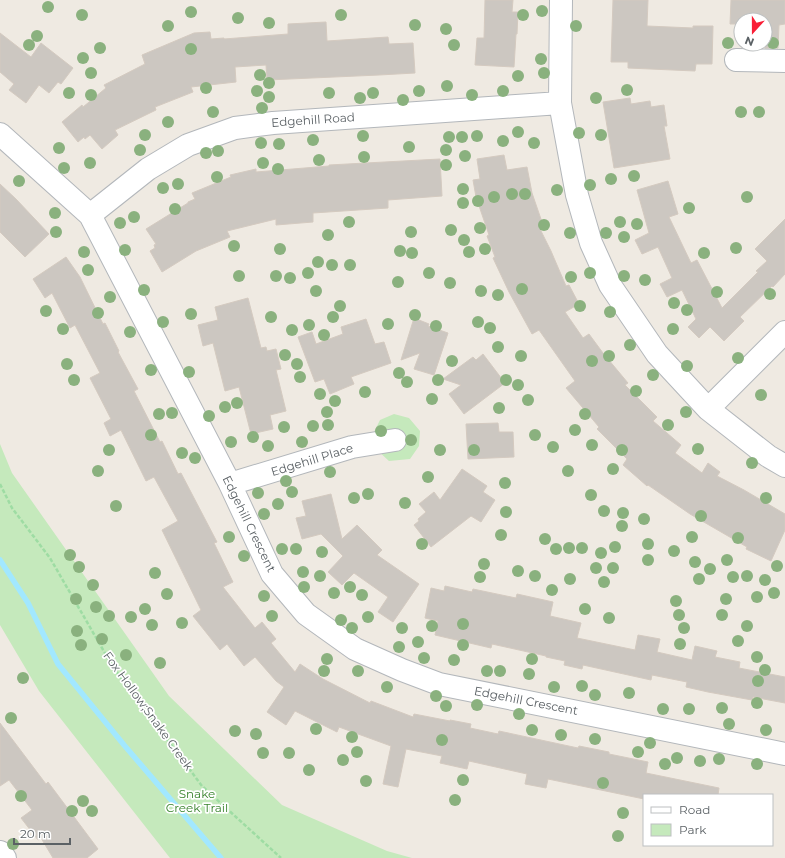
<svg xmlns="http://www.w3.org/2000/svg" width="785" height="858" font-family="Montserrat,sans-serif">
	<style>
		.green { fill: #c5e9bc }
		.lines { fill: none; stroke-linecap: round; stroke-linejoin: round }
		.stream { stroke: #a2e8ff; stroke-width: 5.5 }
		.building { fill: #ccc7c1; stroke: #d4cac0 }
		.minor-casing { stroke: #b3b7bb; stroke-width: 24 }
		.path { stroke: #9edca3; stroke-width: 2.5; stroke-dasharray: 4 2; stroke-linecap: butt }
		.minor { stroke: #fff; stroke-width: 22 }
		.tree { fill: #8ab17e }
		.labels { text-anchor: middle; stroke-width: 3.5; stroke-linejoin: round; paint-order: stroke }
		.street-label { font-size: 12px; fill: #5b6165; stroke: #fff }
		.park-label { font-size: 12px; fill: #38832c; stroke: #fff }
	</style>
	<rect width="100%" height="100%" fill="#efeae2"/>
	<path class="green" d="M394,414l15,4 11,13 -1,15 -9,13 -21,2 -13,-12 -4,-13 8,-16z
		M0,444l12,29 157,223 113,109 105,46 25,7h-242l-131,-167 -39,-66z"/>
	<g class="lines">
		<path class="stream" d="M0,560l28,43 30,61 66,81 97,113"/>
	</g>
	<path class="building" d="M485,0h28l-1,12h6l-1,22h-1l-2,33 -39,-2 2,-27h7z
		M613,0h35l-1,26 46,2v-2h20l-1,38h-16l-1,7 -67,-3v-6h-17z
		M731,0h54v24l-6,1 -1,23h-13v-28h-24v4h-11z
		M326,22l1,19 61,-4 1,7 24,-1 2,30 -36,2 -112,5 -1,-15 -31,2 1,15 -45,5 2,5 -38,15 1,3 -41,20 3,5 -16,14 -12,-14 -5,4 -1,-2 -6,5 -16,-20 20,-17 1,2 23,-19 -2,-3 41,-21 -3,-9 52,-22 16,-1 1,7 13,-1v1l64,-5v-10z
		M0,33l31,24 10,-14 32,25 -12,16 -3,-2 -9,11 -10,-8 -13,18 -17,-13 5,-6 -14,-12z
		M630,98l1,6 19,-3 1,6 13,-2 3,21h-3l6,33 -56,9 -11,-66z
		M504,155l3,15 20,-3 5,26 11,32 -4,2 12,24 15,35 3,-1 10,19 -14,8 18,26 6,-4 14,19 25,30 -3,2 32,32 -4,4 28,24 -6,8 27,20 6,-10 12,9 -3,4 27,14 41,24v16l-14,31 -25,-12 1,-2 -57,-33 -42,-29 -1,1 -24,-21 4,-6 -30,-30 2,-2 -33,-39 9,-7 -36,-51 -7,4 -23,-42 -16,-34 2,-1 -8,-21 2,-1 -13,-38 -3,-17 7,-1 -3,-20z
		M440,159l2,37 -54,4v8l-75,5v9l-37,3v-6l-49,12 3,6 -34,14 -34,21 -12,-21 5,-3 -1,-3 2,-1 -10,-15 42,-26v-1l7,-3 -3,-6 39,-16 -1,-2 26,-6v3l73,-6v-1z
		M668,181l10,33 -9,3 22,46 6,-3 25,48 36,-36 -2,-1 11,-10 -12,-12 30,-30v55l-12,13 -1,-1 -32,31 4,4 -20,20 -14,-14 -11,11 -11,-11 8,-8 -14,-29 -15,7 -7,-13 12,-6 -14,-31 -16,7 -7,-14 14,-7 -12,-43z
		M0,184l16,15 33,35 -24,23 -25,-25z
		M66,257l14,20 23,47 2,-1 14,28 -1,1 20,37 -4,2 26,51 2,-1 16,33 3,-1 36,69 -3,1 19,39 -10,5 32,41 7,-6 14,17 -5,4 24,29 5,-8 23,15 47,24 1,-2 42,16 1,-3 36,7v-1l21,4 -1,4 28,6 1,-3 79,17 1,-2 30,6v2l39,8 -2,11 73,15 -1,7h-74v4l-96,-20 -2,9 -21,-4 2,-10 -58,-13 -2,8 -27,-6 2,-7 -36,-7 -8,38 -15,-3 8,-38 -52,-19 -2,5 -42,-21 -9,14 -19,-13 17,-25 -8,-6 -21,-24 -11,9 -17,-22 -7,6 -27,-34 8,-6 -39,-80 16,-9 -24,-44 -8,4 -25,-51 -11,6 -6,-13 7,-4 -21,-41 10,-5 -25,-48 -5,3 -18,-35 -7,5 -12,-19z
		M248,298l13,50 5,-1 1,4 9,-2 5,20 -5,1 10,41 -16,4 3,14 -22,5 -12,-47 -14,4 -12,-48 -10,3 -5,-21 20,-5 -3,-13z
		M414,318l15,6 -1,2 20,7 -14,42 -20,-6 6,-16 -19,7z
		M366,319l9,25 9,-2 7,21 -40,14 3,7 -24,10 -6,-15 -9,3 -17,-45 14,-5 4,12 27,-10 -2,-7z
		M483,354l22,29 -41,31 -15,-20 12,-9 -18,-6 30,-22 3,3z
		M498,423l1,9h14l1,25 -46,2 -2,-35z
		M462,469l25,17 -4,6 12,8 -14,22 -10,-6 -40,31 -17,-22 5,-4 -1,-2 8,-7 -7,-8 15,-12 6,8z
		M331,494l11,45 15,-14 25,25 -5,5 42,29 -26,38 -15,-10 10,-15 -34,-24 -12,12 -14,-13 15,-16 -22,-22 -19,5 -6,-21 10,-2 -4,-15z
		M445,586l27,6 1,-3 43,9 1,-4 36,8 -3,14 31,7 -4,15 58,12 3,-15 22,4 -3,13 35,8 3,-14 22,5 -2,6 25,5 -1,6 46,9v26l-32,-6 -1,3 -44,-8 -22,-5 1,-5 -35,-7 -1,5 -68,-15 -1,4 -18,-4 1,-4 -19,-4v-1l-54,-12 -1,4 -56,-13 3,-14 -13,-3 6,-30 13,3z
		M0,723l46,61 2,-2 50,67 -11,9h-34l-12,-20 -3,2 -17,-22 11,-8 -23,-30 -9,6z"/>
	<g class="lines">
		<defs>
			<path id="minor" d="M561,0l-1,103 17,92 14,48 19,42 47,69 51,55 60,47 17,10
				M736,60l49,1
				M0,134l90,81 140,269 42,90 34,40 49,35 47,21 37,14 346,70
				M90,215l58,-46 40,-24 47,-17 38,-5 287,-20
				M708,409l77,-77
				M230,484l122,-37 43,-7
				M0,852l5,6"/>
		</defs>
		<use href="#minor" class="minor-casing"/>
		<path class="path" d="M0,484l12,24 38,50 63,109 89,119 79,72"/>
		<use href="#minor" class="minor"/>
	</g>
	<g class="tree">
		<circle cx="48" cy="7" r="6"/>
		<circle cx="542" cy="11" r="6"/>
		<circle cx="191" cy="12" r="6"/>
		<circle cx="82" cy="15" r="6"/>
		<circle cx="341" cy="15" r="6"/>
		<circle cx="523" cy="15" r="6"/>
		<circle cx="238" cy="18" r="6"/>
		<circle cx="269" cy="23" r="6"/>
		<circle cx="415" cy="25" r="6"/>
		<circle cx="168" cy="26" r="6"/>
		<circle cx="576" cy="26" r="6"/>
		<circle cx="446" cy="29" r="6"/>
		<circle cx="37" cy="36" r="6"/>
		<circle cx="728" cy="43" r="6"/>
		<circle cx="773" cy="43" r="6"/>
		<circle cx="29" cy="45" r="6"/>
		<circle cx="454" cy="45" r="6"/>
		<circle cx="100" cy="48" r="6"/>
		<circle cx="191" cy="49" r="6"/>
		<circle cx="83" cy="58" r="6"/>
		<circle cx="541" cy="59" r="6"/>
		<circle cx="91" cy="73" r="6"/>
		<circle cx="544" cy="73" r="6"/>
		<circle cx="260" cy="75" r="6"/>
		<circle cx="518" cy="76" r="6"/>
		<circle cx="269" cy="83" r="6"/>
		<circle cx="447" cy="86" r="6"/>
		<circle cx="206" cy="88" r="6"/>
		<circle cx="627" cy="90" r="6"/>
		<circle cx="257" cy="91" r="6"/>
		<circle cx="419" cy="91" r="6"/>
		<circle cx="503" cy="91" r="6"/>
		<circle cx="69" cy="93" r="6"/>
		<circle cx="329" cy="93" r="6"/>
		<circle cx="373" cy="93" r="6"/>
		<circle cx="91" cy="95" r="6"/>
		<circle cx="472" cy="95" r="6"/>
		<circle cx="269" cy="97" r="6"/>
		<circle cx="360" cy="98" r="6"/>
		<circle cx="596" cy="98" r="6"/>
		<circle cx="403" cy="100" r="6"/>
		<circle cx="262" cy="108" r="6"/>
		<circle cx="213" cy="112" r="6"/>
		<circle cx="741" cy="112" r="6"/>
		<circle cx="759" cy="112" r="6"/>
		<circle cx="168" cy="122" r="6"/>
		<circle cx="518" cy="132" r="6"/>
		<circle cx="579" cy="133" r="6"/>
		<circle cx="145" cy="135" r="6"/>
		<circle cx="601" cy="135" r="6"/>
		<circle cx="363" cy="136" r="6"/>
		<circle cx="477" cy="136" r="6"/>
		<circle cx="449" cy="137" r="6"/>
		<circle cx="462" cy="137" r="6"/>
		<circle cx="313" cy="140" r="6"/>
		<circle cx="503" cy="141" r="6"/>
		<circle cx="261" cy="143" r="6"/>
		<circle cx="534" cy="143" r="6"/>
		<circle cx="279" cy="144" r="6"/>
		<circle cx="409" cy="147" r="6"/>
		<circle cx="59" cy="148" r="6"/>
		<circle cx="140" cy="150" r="6"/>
		<circle cx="446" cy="150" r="6"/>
		<circle cx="218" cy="151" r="6"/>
		<circle cx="206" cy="153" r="6"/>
		<circle cx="465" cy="156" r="6"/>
		<circle cx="364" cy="157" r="6"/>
		<circle cx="319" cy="160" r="6"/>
		<circle cx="90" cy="163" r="6"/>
		<circle cx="263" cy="163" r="6"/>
		<circle cx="446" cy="165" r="6"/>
		<circle cx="64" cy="168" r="6"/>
		<circle cx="278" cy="169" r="6"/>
		<circle cx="634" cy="176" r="6"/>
		<circle cx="217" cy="177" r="6"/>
		<circle cx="611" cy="179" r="6"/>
		<circle cx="19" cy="181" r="6"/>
		<circle cx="178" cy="184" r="6"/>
		<circle cx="590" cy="185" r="6"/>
		<circle cx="163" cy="188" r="6"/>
		<circle cx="463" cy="189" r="6"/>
		<circle cx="557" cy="190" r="6"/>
		<circle cx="512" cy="194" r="6"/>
		<circle cx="525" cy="194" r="6"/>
		<circle cx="494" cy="197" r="6"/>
		<circle cx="747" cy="197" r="6"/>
		<circle cx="478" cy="201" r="6"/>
		<circle cx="463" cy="203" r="6"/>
		<circle cx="689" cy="208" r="6"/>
		<circle cx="175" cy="209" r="6"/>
		<circle cx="55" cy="213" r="6"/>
		<circle cx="134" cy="217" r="6"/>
		<circle cx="349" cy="222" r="6"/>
		<circle cx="620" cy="222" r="6"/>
		<circle cx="120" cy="223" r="6"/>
		<circle cx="637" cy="224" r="6"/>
		<circle cx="544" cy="225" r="6"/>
		<circle cx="480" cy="228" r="6"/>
		<circle cx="451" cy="230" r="6"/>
		<circle cx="56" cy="232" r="6"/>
		<circle cx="411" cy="232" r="6"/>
		<circle cx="570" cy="233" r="6"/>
		<circle cx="606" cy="233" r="6"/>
		<circle cx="328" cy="235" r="6"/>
		<circle cx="624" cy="237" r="6"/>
		<circle cx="464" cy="240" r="6"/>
		<circle cx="234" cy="246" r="6"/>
		<circle cx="736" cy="248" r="6"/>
		<circle cx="280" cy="249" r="6"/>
		<circle cx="485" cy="249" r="6"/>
		<circle cx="125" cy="250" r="6"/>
		<circle cx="400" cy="251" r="6"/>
		<circle cx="84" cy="252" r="6"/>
		<circle cx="469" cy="252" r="6"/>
		<circle cx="412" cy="253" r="6"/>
		<circle cx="704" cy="253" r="6"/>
		<circle cx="318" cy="262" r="6"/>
		<circle cx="332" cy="265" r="6"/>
		<circle cx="350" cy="265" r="6"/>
		<circle cx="88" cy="270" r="6"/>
		<circle cx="308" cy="273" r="6"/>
		<circle cx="429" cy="273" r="6"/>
		<circle cx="590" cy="273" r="6"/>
		<circle cx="239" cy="276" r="6"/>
		<circle cx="276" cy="276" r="6"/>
		<circle cx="624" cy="276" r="6"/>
		<circle cx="571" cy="277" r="6"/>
		<circle cx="290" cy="278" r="6"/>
		<circle cx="645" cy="280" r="6"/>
		<circle cx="398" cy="282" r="6"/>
		<circle cx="450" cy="283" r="6"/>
		<circle cx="522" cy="289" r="6"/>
		<circle cx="144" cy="290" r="6"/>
		<circle cx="316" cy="291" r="6"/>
		<circle cx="481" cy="291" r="6"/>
		<circle cx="717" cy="292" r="6"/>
		<circle cx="770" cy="294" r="6"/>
		<circle cx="498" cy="295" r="6"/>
		<circle cx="110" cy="297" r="6"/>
		<circle cx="674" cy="303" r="6"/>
		<circle cx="340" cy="306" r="6"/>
		<circle cx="580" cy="306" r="6"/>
		<circle cx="687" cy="310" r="6"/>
		<circle cx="46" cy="311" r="6"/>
		<circle cx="610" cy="312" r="6"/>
		<circle cx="98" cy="313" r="6"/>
		<circle cx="191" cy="314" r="6"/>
		<circle cx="415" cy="315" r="6"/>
		<circle cx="271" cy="317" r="6"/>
		<circle cx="333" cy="317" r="6"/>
		<circle cx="163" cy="322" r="6"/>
		<circle cx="478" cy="322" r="6"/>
		<circle cx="388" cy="324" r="6"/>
		<circle cx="309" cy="325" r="6"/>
		<circle cx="436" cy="326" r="6"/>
		<circle cx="490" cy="328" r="6"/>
		<circle cx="63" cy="329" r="6"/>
		<circle cx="673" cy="329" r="6"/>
		<circle cx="292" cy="330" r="6"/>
		<circle cx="130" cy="332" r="6"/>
		<circle cx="324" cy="335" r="6"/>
		<circle cx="630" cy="345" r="6"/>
		<circle cx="498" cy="347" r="6"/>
		<circle cx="285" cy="355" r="6"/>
		<circle cx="521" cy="356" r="6"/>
		<circle cx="609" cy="356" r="6"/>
		<circle cx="738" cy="358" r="6"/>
		<circle cx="452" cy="361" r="6"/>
		<circle cx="592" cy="361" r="6"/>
		<circle cx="67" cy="364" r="6"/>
		<circle cx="297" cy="364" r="6"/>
		<circle cx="687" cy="366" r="6"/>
		<circle cx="151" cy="370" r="6"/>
		<circle cx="189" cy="372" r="6"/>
		<circle cx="399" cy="373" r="6"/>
		<circle cx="653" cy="375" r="6"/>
		<circle cx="300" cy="377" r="6"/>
		<circle cx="74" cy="380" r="6"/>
		<circle cx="438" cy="380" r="6"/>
		<circle cx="506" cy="380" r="6"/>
		<circle cx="407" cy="382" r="6"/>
		<circle cx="518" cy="385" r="6"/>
		<circle cx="636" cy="391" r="6"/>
		<circle cx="365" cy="392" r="6"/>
		<circle cx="320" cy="394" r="6"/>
		<circle cx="761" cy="395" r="6"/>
		<circle cx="432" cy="399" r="6"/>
		<circle cx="528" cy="400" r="6"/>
		<circle cx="335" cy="401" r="6"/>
		<circle cx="237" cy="403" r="6"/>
		<circle cx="225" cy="407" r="6"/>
		<circle cx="499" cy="408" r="6"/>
		<circle cx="327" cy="412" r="6"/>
		<circle cx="686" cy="412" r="6"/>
		<circle cx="172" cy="413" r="6"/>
		<circle cx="159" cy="414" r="6"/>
		<circle cx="585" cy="414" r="6"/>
		<circle cx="209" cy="416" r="6"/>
		<circle cx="328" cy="425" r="6"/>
		<circle cx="668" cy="425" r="6"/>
		<circle cx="313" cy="426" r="6"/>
		<circle cx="284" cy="427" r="6"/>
		<circle cx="575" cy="430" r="6"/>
		<circle cx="381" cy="431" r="6"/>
		<circle cx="151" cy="435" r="6"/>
		<circle cx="535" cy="435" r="6"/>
		<circle cx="253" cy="437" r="6"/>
		<circle cx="411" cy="440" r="6"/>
		<circle cx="231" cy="442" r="6"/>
		<circle cx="302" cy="442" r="6"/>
		<circle cx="592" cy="445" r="6"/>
		<circle cx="268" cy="446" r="6"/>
		<circle cx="553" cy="447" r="6"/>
		<circle cx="698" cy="449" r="6"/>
		<circle cx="109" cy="450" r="6"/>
		<circle cx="440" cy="450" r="6"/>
		<circle cx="474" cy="450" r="6"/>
		<circle cx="622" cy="450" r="6"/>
		<circle cx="182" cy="453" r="6"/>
		<circle cx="195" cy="458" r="6"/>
		<circle cx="752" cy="463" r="6"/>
		<circle cx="613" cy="469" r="6"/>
		<circle cx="98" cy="471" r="6"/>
		<circle cx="568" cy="471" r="6"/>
		<circle cx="330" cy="472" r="6"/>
		<circle cx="428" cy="477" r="6"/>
		<circle cx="286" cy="481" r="6"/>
		<circle cx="505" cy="483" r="6"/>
		<circle cx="292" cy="492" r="6"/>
		<circle cx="258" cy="493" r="6"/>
		<circle cx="368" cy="494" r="6"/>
		<circle cx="591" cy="495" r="6"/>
		<circle cx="354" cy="498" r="6"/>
		<circle cx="766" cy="498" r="6"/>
		<circle cx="405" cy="503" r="6"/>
		<circle cx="278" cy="504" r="6"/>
		<circle cx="116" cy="506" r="6"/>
		<circle cx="604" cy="511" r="6"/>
		<circle cx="506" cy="512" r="6"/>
		<circle cx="623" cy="513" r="6"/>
		<circle cx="264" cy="514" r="6"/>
		<circle cx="701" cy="516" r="6"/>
		<circle cx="644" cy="519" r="6"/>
		<circle cx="622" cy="526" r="6"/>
		<circle cx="501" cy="535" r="6"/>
		<circle cx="229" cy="537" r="6"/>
		<circle cx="692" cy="537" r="6"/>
		<circle cx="738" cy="538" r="6"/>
		<circle cx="545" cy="539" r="6"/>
		<circle cx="422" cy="544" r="6"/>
		<circle cx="648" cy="544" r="6"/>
		<circle cx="615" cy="547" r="6"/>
		<circle cx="569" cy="548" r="6"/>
		<circle cx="582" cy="548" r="6"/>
		<circle cx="282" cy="549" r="6"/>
		<circle cx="296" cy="549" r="6"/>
		<circle cx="556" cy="549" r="6"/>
		<circle cx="674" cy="551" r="6"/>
		<circle cx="322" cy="552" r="6"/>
		<circle cx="601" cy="553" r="6"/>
		<circle cx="70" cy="555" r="6"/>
		<circle cx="244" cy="556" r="6"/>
		<circle cx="648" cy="560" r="6"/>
		<circle cx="727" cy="560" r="6"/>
		<circle cx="695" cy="562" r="6"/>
		<circle cx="484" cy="564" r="6"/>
		<circle cx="777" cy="566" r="6"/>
		<circle cx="79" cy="567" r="6"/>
		<circle cx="596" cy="568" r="6"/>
		<circle cx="613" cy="568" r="6"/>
		<circle cx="710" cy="569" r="6"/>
		<circle cx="518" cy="571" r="6"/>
		<circle cx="303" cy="572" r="6"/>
		<circle cx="155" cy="573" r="6"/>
		<circle cx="320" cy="576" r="6"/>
		<circle cx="535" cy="576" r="6"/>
		<circle cx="747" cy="576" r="6"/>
		<circle cx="480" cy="577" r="6"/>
		<circle cx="733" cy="577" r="6"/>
		<circle cx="570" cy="579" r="6"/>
		<circle cx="699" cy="579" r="6"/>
		<circle cx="765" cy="580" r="6"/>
		<circle cx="604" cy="582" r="6"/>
		<circle cx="93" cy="585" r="6"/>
		<circle cx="304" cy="587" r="6"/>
		<circle cx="350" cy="587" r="6"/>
		<circle cx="552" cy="590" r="6"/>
		<circle cx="334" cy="593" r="6"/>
		<circle cx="774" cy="593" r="6"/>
		<circle cx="167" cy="594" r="6"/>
		<circle cx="362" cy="595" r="6"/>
		<circle cx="264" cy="596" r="6"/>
		<circle cx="757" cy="597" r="6"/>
		<circle cx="76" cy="599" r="6"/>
		<circle cx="726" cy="599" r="6"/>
		<circle cx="676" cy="601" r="6"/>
		<circle cx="96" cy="607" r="6"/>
		<circle cx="145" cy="609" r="6"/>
		<circle cx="585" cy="609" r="6"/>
		<circle cx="679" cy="615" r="6"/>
		<circle cx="722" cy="615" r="6"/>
		<circle cx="109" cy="616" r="6"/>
		<circle cx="272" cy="616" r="6"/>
		<circle cx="131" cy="617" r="6"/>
		<circle cx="368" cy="617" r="6"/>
		<circle cx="609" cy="618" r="6"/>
		<circle cx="341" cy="620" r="6"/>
		<circle cx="182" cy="623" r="6"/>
		<circle cx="463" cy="624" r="6"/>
		<circle cx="152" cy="625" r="6"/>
		<circle cx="432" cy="626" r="6"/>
		<circle cx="747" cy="626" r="6"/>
		<circle cx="352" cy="628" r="6"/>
		<circle cx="402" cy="628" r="6"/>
		<circle cx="684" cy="628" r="6"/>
		<circle cx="77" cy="631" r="6"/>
		<circle cx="102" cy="639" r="6"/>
		<circle cx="738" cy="641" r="6"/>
		<circle cx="418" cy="642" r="6"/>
		<circle cx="680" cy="644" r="6"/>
		<circle cx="81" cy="645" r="6"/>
		<circle cx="463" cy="645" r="6"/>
		<circle cx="399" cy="647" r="6"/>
		<circle cx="126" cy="655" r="6"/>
		<circle cx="757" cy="657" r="6"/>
		<circle cx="424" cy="658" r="6"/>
		<circle cx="327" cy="659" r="6"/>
		<circle cx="532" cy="659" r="6"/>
		<circle cx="454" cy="660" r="6"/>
		<circle cx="160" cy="663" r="6"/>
		<circle cx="765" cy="670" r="6"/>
		<circle cx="324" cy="671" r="6"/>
		<circle cx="358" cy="671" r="6"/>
		<circle cx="487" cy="671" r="6"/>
		<circle cx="500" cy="671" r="6"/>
		<circle cx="529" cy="674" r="6"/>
		<circle cx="23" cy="678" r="6"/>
		<circle cx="758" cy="681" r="6"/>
		<circle cx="582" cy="686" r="6"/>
		<circle cx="387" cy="687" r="6"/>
		<circle cx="554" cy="687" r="6"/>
		<circle cx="629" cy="693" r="6"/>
		<circle cx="595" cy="695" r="6"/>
		<circle cx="436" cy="696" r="6"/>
		<circle cx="757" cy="703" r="6"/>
		<circle cx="477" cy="705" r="6"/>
		<circle cx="446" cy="706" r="6"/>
		<circle cx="722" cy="708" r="6"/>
		<circle cx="663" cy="709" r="6"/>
		<circle cx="689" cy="709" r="6"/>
		<circle cx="519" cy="714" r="6"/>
		<circle cx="11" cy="718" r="6"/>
		<circle cx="729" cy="724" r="6"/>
		<circle cx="316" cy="729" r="6"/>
		<circle cx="532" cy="730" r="6"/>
		<circle cx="766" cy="730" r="6"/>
		<circle cx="235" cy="731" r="6"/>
		<circle cx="256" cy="734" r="6"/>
		<circle cx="561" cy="735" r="6"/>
		<circle cx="352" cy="737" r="6"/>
		<circle cx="595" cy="739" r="6"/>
		<circle cx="442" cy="740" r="6"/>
		<circle cx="650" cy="743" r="6"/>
		<circle cx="357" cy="752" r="6"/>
		<circle cx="638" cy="752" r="6"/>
		<circle cx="263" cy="753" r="6"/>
		<circle cx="289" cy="753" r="6"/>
		<circle cx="677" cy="758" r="6"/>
		<circle cx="719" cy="759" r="6"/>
		<circle cx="343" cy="760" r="6"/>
		<circle cx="700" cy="761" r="6"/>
		<circle cx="665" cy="764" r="6"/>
		<circle cx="757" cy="764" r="6"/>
		<circle cx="309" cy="770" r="6"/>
		<circle cx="463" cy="780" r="6"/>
		<circle cx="366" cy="781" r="6"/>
		<circle cx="603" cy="783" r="6"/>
		<circle cx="21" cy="796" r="6"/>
		<circle cx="455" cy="800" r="6"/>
		<circle cx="83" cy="801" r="6"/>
		<circle cx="72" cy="811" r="6"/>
		<circle cx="92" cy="811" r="6"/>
		<circle cx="623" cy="813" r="6"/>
		<circle cx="618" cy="836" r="6"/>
		<circle cx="13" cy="844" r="6"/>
	</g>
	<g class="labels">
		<g class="street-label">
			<text transform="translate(313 120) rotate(-4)" y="4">Edgehill Road</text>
			<text transform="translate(312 460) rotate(-17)" y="4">Edgehill Place</text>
			<text transform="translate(249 524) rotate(64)" y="4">Edgehill Crescent</text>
			<text transform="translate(526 701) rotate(11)" y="4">Edgehill Crescent</text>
			<text transform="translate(148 711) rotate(54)" y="4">Fox Hollow;Snake Creek</text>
		</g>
		<g class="park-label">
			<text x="197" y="798">Snake<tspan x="197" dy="14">Creek Trail</tspan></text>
		</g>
	</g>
	<rect x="643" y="794" width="130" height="52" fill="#ffffff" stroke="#bdc0c1"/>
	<rect x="651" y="807" width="20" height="6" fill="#ffffff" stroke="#bdc0c1"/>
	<text x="679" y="814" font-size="12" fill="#5b6165">Road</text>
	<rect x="651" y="824" width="20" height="12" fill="#c5e9bc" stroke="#bdc0c1"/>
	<text x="679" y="834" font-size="12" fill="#5b6165">Park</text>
	<g transform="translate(753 32) rotate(201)"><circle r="19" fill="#ffffff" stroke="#bdc0c1"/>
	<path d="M0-3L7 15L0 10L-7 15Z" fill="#f91e36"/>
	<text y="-6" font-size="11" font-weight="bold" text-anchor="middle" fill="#5b6165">N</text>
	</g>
	<path d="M14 838v6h56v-6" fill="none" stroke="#5b6165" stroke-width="2"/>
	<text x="20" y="838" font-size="12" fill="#5b6165" stroke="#ffffff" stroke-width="3" paint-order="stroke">20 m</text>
</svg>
